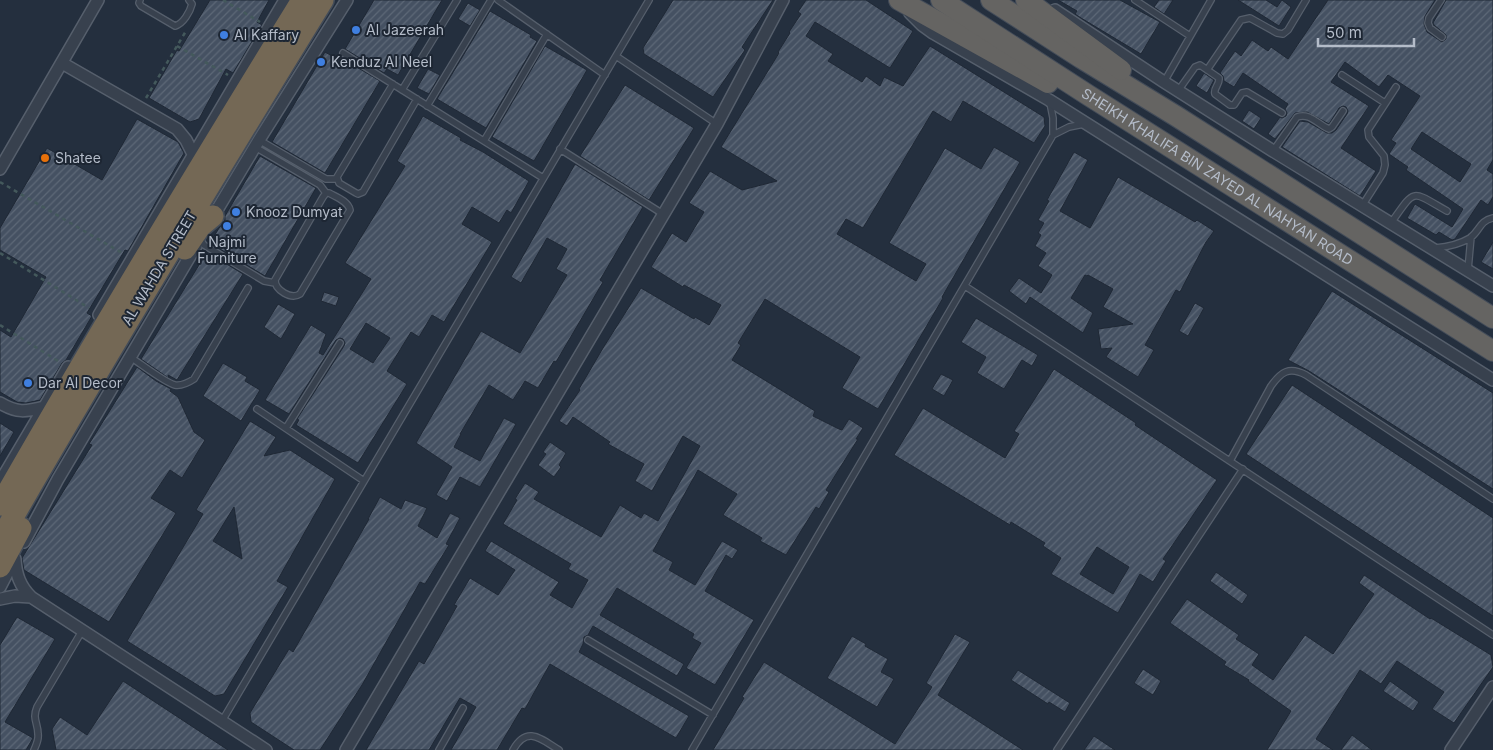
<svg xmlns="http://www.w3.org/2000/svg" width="1493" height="750" font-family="Inter,sans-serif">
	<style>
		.building { fill: url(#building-hatch); stroke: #1f2835; fill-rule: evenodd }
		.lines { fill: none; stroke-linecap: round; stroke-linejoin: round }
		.service-casing { stroke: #565f6c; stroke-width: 8 }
		.minor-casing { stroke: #565f6c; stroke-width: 14 }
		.trunk-casing { stroke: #434c59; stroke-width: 22 }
		.motorway-casing { stroke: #434c59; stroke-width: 24 }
		.path { stroke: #44595c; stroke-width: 2.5; stroke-dasharray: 4 4; stroke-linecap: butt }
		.service { stroke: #38414e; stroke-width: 5.5 }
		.minor { stroke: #38414e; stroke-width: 11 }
		.trunk { stroke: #656462; stroke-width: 20 }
		.motorway { stroke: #746855; stroke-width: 21 }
		.shop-dot { fill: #3f7fe0; stroke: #1d2633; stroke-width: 2 }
		.food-dot { fill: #e8710a; stroke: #1d2633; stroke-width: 2 }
		.labels { text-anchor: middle; stroke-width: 4; stroke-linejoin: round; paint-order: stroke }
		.poi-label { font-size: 14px; fill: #b4bcc9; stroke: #1d2633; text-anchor: start }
		.street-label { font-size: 14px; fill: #b4bcc9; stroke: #1d2633 }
	</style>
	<defs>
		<pattern id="building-hatch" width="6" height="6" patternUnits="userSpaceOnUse" patternTransform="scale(1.25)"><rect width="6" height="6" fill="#455162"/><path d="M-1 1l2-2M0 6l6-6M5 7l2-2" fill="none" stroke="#5d6877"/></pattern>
	</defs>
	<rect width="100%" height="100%" fill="#242f3e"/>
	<path class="building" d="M210,0h59l-12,22 5,3 -29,48 -7,-4 -27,50 -9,3 -41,-24 28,-48 2,1z
		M374,0h68l-44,75 -11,-6 -3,4 -39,-24z
		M673,0h100l-31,47 3,3 -32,47 -69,-43 -1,-6z
		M806,0h60l47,31 -23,37 -75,-46 -9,14 27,18 -5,7 34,21 4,-6 14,10 4,-9 19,9 27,-40 114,71 1,9 -11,17 -71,-42 -12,21 -18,-11 -70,117 -17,-9 -9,15 79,47 10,-17 -37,-21 56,-95 36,21 13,-22 26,15 -78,135 1,1 -65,111 -36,-21 18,-31 -95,-58 -27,44 3,2 -9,15 83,51 -2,5 26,13 3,1 7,-11 14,9 -7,11h2l-32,51 3,2 -10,17 -3,-2 -30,48 -26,-14 2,-3 -39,-23 14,-21 -39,-24 -45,81 20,11 -4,8 26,15 27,-44 16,9 -6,9 -6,-4 -21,36 49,29 -39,65 -29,-17 15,-25 -9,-5 2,-4 -77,-46 -17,27 84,49 -7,12 -84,-50 -5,9 -4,2 -1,7 -4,8 110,64 -13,22 -126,-74 -25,45 -3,-1 -25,42h-46l25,-43 -16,-9 -31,52h-63l53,-89 5,3 33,-58 -3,-1 16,-27 28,17 17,-25 -30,-19 6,-10 68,41 -9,13 22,13 16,-28 -20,-11 3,-5 -68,-40 14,-24 -2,-1 10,-16 14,9 -5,7 67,38 19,-32 21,13 3,-5 14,8 42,-75 -17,-10 -31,55 -17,-10 9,-17 -36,-20 2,-2 -37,-25 -6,9 -8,-5 21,-31 -1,-1 24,-41 38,-60 53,31 1,-2 14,8 12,-20 -37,-20 -1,2 -32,-20 21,-34 14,9 18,-30 -15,-9 21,-32 32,19 35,-9 -56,-34 58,-94 -1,-1 12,-19 -1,-1 12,-18 -3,-2z
		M1058,0h62l40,22 -19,32 -60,-36 -6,-4 2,-3z
		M1159,0h14l-9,14 -10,-7z
		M1238,0h28l11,7 5,-7 9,7 -12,19z
		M1328,0h107l-10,16 -1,8 3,8 15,10 4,-3v-4l-12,-10 -1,-2 13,-23h47v160l-6,10 6,4v23l-5,8 -7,-5 -26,39 -3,1 -13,-8 -3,3 -29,-17 8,-14 37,23 11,-18 -57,-39 2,-3 -19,-13 7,-11 -5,-3 29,-44 -32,-21 -9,12 -34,-25 -14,20 38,24 -28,42 35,23 -16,25 -78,-49 18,-26 8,1 19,11h5l4,-3 11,-16 1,-3 -2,-4 -3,-1 -4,2 -10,16 -22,-12 -12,1 -20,26 -7,-5 12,-17 2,1 4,-2 1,-3 -2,-4 3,-5 -45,-31 -9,14 -10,-6 -1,-5 -3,-3 15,-22 6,5 11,-16 16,11 3,-4 17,12zM1422,132l49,32 -11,18 -49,-33z
		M468,3l12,7 -10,16 -12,-7z
		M490,11l41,24 -1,2 7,4 -51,87 -49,-29z
		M545,46l42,24 -53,91 -42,-24z
		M325,52l14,8 1,-3 40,24 -55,92 -53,-31z
		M428,69l12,6 -11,19 -12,-6z
		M1204,73l10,7 -7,13 -11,-7z
		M625,85l69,43 -45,72 -69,-44z
		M1249,110l12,8 -7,11 -12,-8z
		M423,116l38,22 -1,2 23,12 46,29 -18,32 -4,-3 -8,13 -27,-16 -10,17 30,18 -48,80 -12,-7 -13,22 -8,-5 -24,39 20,13 -49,79 -62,-38 3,-5 -2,-1 47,-73 1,-3 -2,-4 -3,-1 -4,2 -47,74 -24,-14 46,-75 15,9 -7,19 4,2 48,-76 -26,-16 60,-97 -8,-5zM366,323l24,15 -17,25 -23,-14z
		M137,119l41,23 6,11 -56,98 -3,-1 -38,63 5,3 -26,44 -4,3 -22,37 -14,3 -9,-1 -17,-10v-62l11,7 35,-60 -46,-27v-22l47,-80 55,32z
		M1074,152l14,8 -28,51 30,17 28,-51 77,45 2,-2 17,11 -8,11 -26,50 -4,-2 -31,55 9,5 -16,27 -32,-20 6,-9 -11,1 -3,-20 35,-5 -30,-17 10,-18 -25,-14 -1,1 -2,-1 -14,23 22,15 -10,20 -53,-36 -4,7 -17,-13 10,-13 22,15 11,-18 -14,-9 8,-13 -11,-7 6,-11 -3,-2 6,-10 -6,-3 11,-19 -2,-1z
		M260,156l56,32 -51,88 -55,-33 9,-15 6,-7v-5z
		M575,164l68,43 -43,73 3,2 -47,80 -2,-1 -16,27 -13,-7 -12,19 -24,-15 -29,49h1l-7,13 26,14 24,-43 12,6 -36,63 -20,-10 -13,24 -11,-6 16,-28 -36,-24 65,-112 39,22 47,-78 -11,-6 11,-20 -20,-11 -26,45 -10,-6z
		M1493,242v27l-12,-7z
		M207,252l36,22 -66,106 -9,-5 1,3 -2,-1 -26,-18z
		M1332,291l161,102v96l-184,-118 -21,-11z
		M324,292l15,5 -3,9 -15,-5z
		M1195,303l9,5 -16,28 -9,-5z
		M278,304l17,10 -14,25 -17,-12z
		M976,318l62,37 -6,11 -10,-6 -18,29 -27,-16 9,-16 -25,-15z
		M223,363l24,14 -2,4 15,9 -19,31 -38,-25z
		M137,367l19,14 15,8 -1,2 8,6 16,35 11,8 -23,38 -12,-8 -19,28 25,15 -67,109 -85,-52 -2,-12 70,-113 -3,-1z
		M1054,369l82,54 -1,2 82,55 -54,79 3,2 -13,21 -13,-8 -22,39 -67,-39 10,-16 -18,-12 2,-3 -34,-21 -1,3 -116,-70 29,-47 82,50 14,-24 -5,-3zM1097,547l32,20 -16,27 -33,-20z
		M941,374l12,6 -9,16 -12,-7z
		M1292,385l201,133v98l-247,-162z
		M250,421l26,16 -12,19 26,-6 45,29 -58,102 11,6 -64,107 -9,2 -88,-55 76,-127 -7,-4zM234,507l8,52 -29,-18z
		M0,423l14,9 -14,24z
		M550,442l16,11 -7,12 2,2 -7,10 -16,-12 8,-11 -3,-2z
		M380,497l21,12 4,-9 22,8 -9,18 19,12 13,-25 10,5 -14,26 3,1 -24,39 -5,-2 -58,103 -42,65h-26l-43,-28 -1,-9 39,-64 4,3 76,-133h-1z
		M1216,572l32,23 -6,9 -32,-23z
		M1364,575l66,44 1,-1 60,37 2,12 -39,56 -22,-14 12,-17 -47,-31 -16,23 -21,-14 -44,69 17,11h-66l24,-39 -43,-30 1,-1 -25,-15 2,-3 -56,-39 17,-24 52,36 -3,4 23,15 -7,11 21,15 32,-45 28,19 41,-60 -15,-11z
		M17,617l38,22 -50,83 28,16 -7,12h-26v-105z
		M955,634l15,8 -32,53 85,55h-310l31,-52 -2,-1 22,-35 131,82 37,-57 -6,-4z
		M852,636l14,8 -1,2 23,13 -7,13 13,7 -17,28 -50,-29z
		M1143,669l18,12 -8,14 -19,-12z
		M1018,670l52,33 -5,9 -16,-10 -1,2 -37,-24z
		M123,681l105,69h-172l-4,-21 8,-12 27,18z
		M1390,681l29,21 -6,9 -30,-20z
		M1352,735l20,15h-31z
		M1094,736l21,14h-31z"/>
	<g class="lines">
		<defs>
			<path id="service" d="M140,0l-1,3 2,3 34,20c8,-2 15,-14 17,-22l-3,-4
				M498,0l107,75
				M1135,0l55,36
				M1441,0l-12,18 -1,5 2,5 12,9
				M343,53l200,125
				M616,56l101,68
				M1207,70l34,-50 9,-2 27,15 6,1 5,-4 18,-30
				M1342,75l43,28
				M1164,82l47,-82
				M393,84l-56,93 2,6 17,10 2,1 5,-2 54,-93
				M402,90l55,-90
				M1178,91l17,-24 5,-2 19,13c1,7 -6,10 -4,16l15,11h4l8,-12 5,-1 35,21
				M1050,103l3,15v17
				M427,106l64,-106
				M259,140l67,39h11
				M484,141l63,-107
				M255,147l65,38 6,8
				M560,149l103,65
				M1273,151l24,-34c13,-5 21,8 32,12l3,-2 11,-16
				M326,193h3c7,4 19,8 21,17l-50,84c-9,6 -25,-4 -25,-14l48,-83z
				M1362,206l21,-33 2,-8 -1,-9 -15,-19 -1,-7 28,-43
				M1391,223c25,-35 19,-33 56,-12
				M200,239l4,6 60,36 11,2
				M1435,248c12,-1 25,-4 35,-10 10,-7 9,-17 23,-20
				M1468,270l3,-33
				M965,286l528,349
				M130,357c10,6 35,26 45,28 7,1 13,-2 19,-6l54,-91
				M257,409l107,72
				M286,428l54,-85
				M1230,461l41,-75c10,-14 18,-20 35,-11l187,124
				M588,640l125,75
				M222,721l427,-721
				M34,750c2,-5 5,-10 4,-16 0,-11 -6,-15 -1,-27l45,-76
				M439,750l24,-42
				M513,750c14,-25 28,-11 46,0
				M692,750l361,-615 16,-8 15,-3
				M1057,750l186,-281"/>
			<path id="minor" d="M1055,10l109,72 109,69 220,135
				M910,13l12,12 11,8 116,67 444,280
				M62,63l115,66 9,11 7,14
				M0,169l98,-169
				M211,220l48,-80 88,-140
				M99,315l186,-315
				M0,403c17,10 25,9 44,4
				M0,482l68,-115
				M24,542l34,-63 138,-233
				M15,559c1,16 5,27 16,38l235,153
				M0,587l13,-25
				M0,599l15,-3 16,1
				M346,750l371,-626 66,-124
				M1451,750l42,-63"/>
			<g id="trunk">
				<path d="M899,0l149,83"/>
				<path id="s1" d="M941,0l147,95 405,256"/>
				<path d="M991,0l90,58 95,58 317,202"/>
				<path d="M1026,0l95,70"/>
			</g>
			<path id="motorway" d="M185,249l15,-22 13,-11
				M0,505c97,-170 199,-338 302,-505
				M0,540c104,-182 213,-361 323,-540
				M0,567l21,-39"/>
		</defs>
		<use href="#service" class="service-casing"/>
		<use href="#minor" class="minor-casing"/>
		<use href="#trunk" class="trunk-casing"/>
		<use href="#motorway" class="motorway-casing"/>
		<path class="path" d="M223,0l37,22
			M177,46l51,29
			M146,98l40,-67
			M0,182l122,71
			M0,253l89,55
			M0,325l58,36"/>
		<use href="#service" class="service"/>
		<use href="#minor" class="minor"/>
		<use href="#trunk" class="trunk"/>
		<use href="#motorway" class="motorway"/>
	</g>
	<g class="shop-dot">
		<circle cx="356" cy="30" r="5"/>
		<circle cx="224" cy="35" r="5"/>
		<circle cx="321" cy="62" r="5"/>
		<circle cx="236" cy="212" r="5"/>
		<circle cx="227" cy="226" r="5"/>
		<circle cx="28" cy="383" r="5"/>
	</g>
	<circle class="food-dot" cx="45" cy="158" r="5"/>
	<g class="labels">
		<g class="poi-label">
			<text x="366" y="35">Al Jazeerah</text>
			<text x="234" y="40">Al Kaffary</text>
			<text x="331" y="67">Kenduz Al Neel</text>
			<text x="55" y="163">Shatee</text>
			<text x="246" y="217">Knooz Dumyat</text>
			<text x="227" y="247" text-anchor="middle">Najmi<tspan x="227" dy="16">Furniture</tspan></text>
			<text x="38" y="388">Dar Al Decor</text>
		</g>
		<g class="street-label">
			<text dy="5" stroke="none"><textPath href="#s1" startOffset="328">SHEIKH KHALIFA BIN ZAYED AL NAHYAN ROAD</textPath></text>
			<text transform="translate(159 268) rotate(-59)" y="5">AL WAHDA STREET</text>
		</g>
	</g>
	<path d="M1318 38v8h96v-8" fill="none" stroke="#b4bcc9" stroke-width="2.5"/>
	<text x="1326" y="38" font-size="15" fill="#b4bcc9" stroke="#1d2633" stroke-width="4" paint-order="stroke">50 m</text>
</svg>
